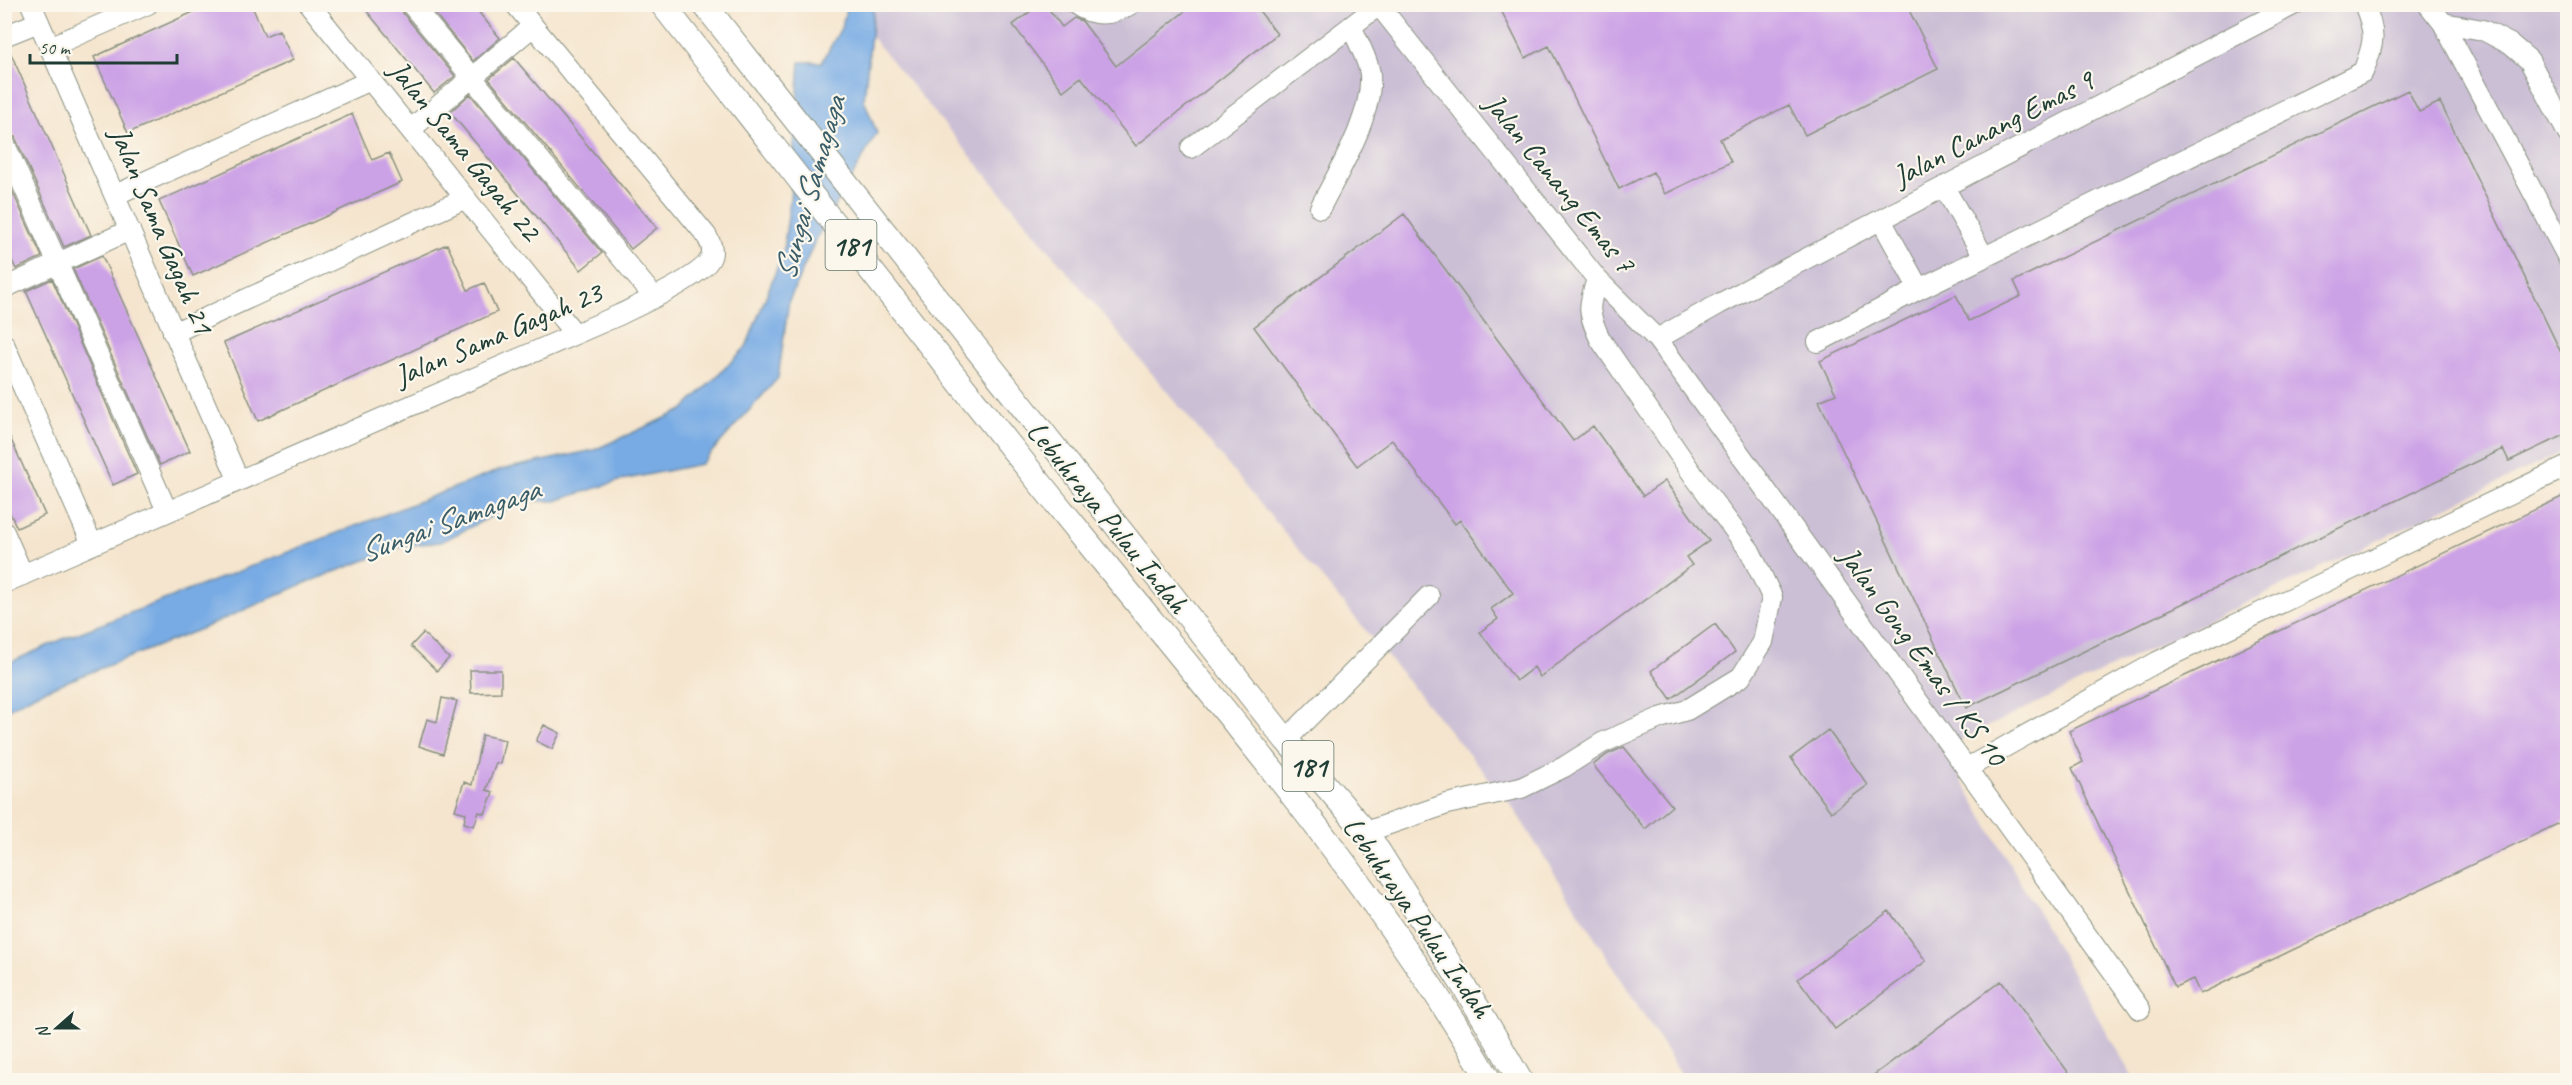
<svg xmlns="http://www.w3.org/2000/svg" width="2572" height="1085" font-family="Caveat,sans-serif">
	<style>
		.industrial { fill: #cbbfd5 }
		.water { fill: #78abe4; stroke: #4c748c; stroke-width: 1.5 }
		.building { fill: #cca2e6 }
		.lines { fill: none; stroke-linecap: round; stroke-linejoin: round }
		.minor-casing { stroke: #8a9181; stroke-width: 22 }
		.major-casing { stroke: #8a9181; stroke-width: 26 }
		.minor { stroke: #fff; stroke-width: 20 }
		.major { stroke: #fff; stroke-width: 24 }
		.labels { text-anchor: middle; stroke-width: 4.5; stroke-linejoin: round; paint-order: stroke }
		.shield { fill: #fbf7ec; stroke: #61756b; stroke-width: 1.5 }
		.shield-label { font-size: 28px; font-weight: bold; fill: #1f3d34 }
		.street-label { font-size: 30px; fill: #1f3d34; stroke: #fbf7ec }
		.water-label { font-size: 32px; font-style: italic; fill: #3a5e69; stroke: #fbf7ec }
	</style>
	<rect width="100%" height="100%" fill="#fbf7ec"/>
	<filter id="ink" filterUnits="userSpaceOnUse"><feTurbulence type="fractalNoise" baseFrequency=".0167" numOctaves="2"/><feDisplacementMap in="SourceGraphic" scale="12" xChannelSelector="R" yChannelSelector="G"/><feConvolveMatrix kernelMatrix="1 2 1 2 8 2 1 2 1" color-interpolation-filters="sRGB"/></filter>
	<filter id="wash" filterUnits="userSpaceOnUse"><feTurbulence type="fractalNoise" baseFrequency=".008" numOctaves="4" result="noise"/><feDisplacementMap in="SourceGraphic" scale="24" xChannelSelector="R" yChannelSelector="G"/><feGaussianBlur stdDeviation="1.35" result="paint"/><feColorMatrix in="noise" values="0 0 0 0 0 0 0 0 0 0 0 0 0 0 0 0 0 1.4 0 .05"/><feComposite in="paint" operator="in"/></filter>
	<g filter="url(#wash)">
		<rect width="100%" height="100%" fill="#f5e5ce"/>
		<path class="industrial" d="M845,5h1722v445l-624,298 191,332h-449l-173,-274z"/>
		<path class="water" d="M847,5h27l-10,95 13,33 -61,106 -27,62 -11,77 -77,86 -79,16 -67,21h-33l-81,41 -39,4 -99,38 -102,45 -166,65 -30,17 -1,-46 59,-26 437,-169 94,-20 89,-40 63,-63 37,-94 7,-53 10,-138h22l20,-36z"/>
		<g id="blocks">
			<path class="building" d="M211,4h40l14,32 14,-6 14,30 -165,73 -34,-76z
				M361,4h38l3,8 53,64 -21,17z
				M427,4h45l28,34 -27,23z
				M1040,4h5l17,23 12,-9 8,3 34,45 78,-62h60l23,30 -141,112 -55,-69 -18,14 -50,-66z
				M1498,4h408l32,65 -133,66 -16,-30 -69,34 11,23 -66,32 -12,-22 -34,17 -70,-143 -24,12z
				M8,47l83,188 -27,12 -49,-110 -11,-7v-82z
				M514,58l143,170 -26,21 -142,-170z
				M2408,90l11,22 21,-10 128,265v66l-59,28 -6,-12 -537,259 -147,-307 17,-7 -16,-33 136,-66 13,26 52,-25 -7,-15z
				M470,94l132,159 -21,17 -131,-158z
				M352,114l20,46 17,-7 13,29 -209,94 -34,-75z
				M4,173l38,84 -26,12 -12,-25z
				M1404,214l169,227 20,-15 50,70 22,-15 44,60 -23,16 6,8 -152,112 -6,-10 -18,14 -36,-49 18,-13 -7,-10 22,-16 -53,-73 -5,4 -63,-84 -35,26 -103,-139z
				M447,244l21,46 16,-7 13,29 -239,109 -34,-78z
				M102,256l88,195 -30,14 -87,-196z
				M52,279l85,195 -24,11 -87,-194z
				M4,424l41,91 -28,13 -13,-28z
				M2568,494v325l-368,175 -7,-15 -18,8 -103,-219 11,-6 -14,-31z
				M1715,624l20,28 -64,47 -20,-28z
				M423,633l26,25 -12,13 -26,-25z
				M470,670h31v22l-30,1z
				M442,698l15,3 -14,53 -24,-8 8,-27 10,3z
				M544,725l16,8 -8,16 -16,-8z
				M1828,730l40,55 -37,27 -40,-54z
				M482,735l23,5 -5,24 -4,-1 -10,27 7,2 -8,22 -6,-2 -5,14 -10,-3 2,-10 -11,-3 9,-28 8,3z
				M1624,747l48,59 -27,23 -52,-64 15,-11z
				M1889,911l37,50 -91,68 -37,-50z
				M2001,981l73,99h-207z"/>
		</g>
	</g>
	<g filter="url(#ink)">
		<use href="#blocks" fill-opacity="0" stroke="#8a9181" stroke-width="1.5"/>
		<g class="lines">
			<defs>
				<path id="minor" d="M31,4l207,475
					M309,4l265,329
					M411,4l243,293
					M1075,4c18,13 37,12 56,0
					M1378,4l219,275 60,60 62,-35 576,-300
					M2428,4l15,19 125,235
					M2443,23l40,7 27,14 19,16 39,74
					M4,36l35,-14
					M50,47l98,-43
					M411,129l122,-103
					M4,142l163,369
					M1191,148l188,-143
					M1944,187l40,70
					M115,195l256,-115
					M1320,208c19,-38 53,-91 50,-134 -2,-15 -13,-34 -19,-48
					M1881,220l38,69 444,-217c11,-29 14,-37 1,-68
					M4,288l126,-58
					M173,333l293,-135
					M1657,339l483,670
					M1818,342l101,-53
					M4,344l88,200
					M4,532l19,43
					M4,583l615,-268c20,-10 85,-39 92,-58 3,-8 -1,-15 -5,-22l-191,-231
					M1286,740l143,-144
					M1967,768l190,-106 411,-196
					M1366,832l81,-28 74,-16 43,-21 38,-24 58,-25 27,-8 54,-33 22,-35 9,-45 -22,-46 -56,-75 -94,-137c-13,-28 -12,-31 -3,-60"/>
				<path id="major" d="M662,4c142,181 283,363 428,541 140,173 287,342 399,535
					M704,4l582,736 80,92 116,183 38,65"/>
			</defs>
			<use href="#minor" class="minor-casing"/>
			<use href="#major" class="major-casing"/>
			<use href="#minor" class="minor"/>
			<use href="#major" class="major"/>
		</g>
	</g>
	<g class="labels">
		<g class="shield">
			<rect x="825.5" y="220" width="51" height="50" rx="4.5"/>
			<rect x="1282.5" y="741" width="51" height="50" rx="4.5"/>
		</g>
		<g class="shield-label">
			<text x="851" y="255">181</text>
			<text x="1308" y="776">181</text>
		</g>
		<g class="street-label">
			<text transform="translate(1993 128) rotate(-27)" y="10">Jalan Canang Emas 9</text>
			<text transform="translate(465 150) rotate(51)" y="10">Jalan Sama Gagah 22</text>
			<text transform="translate(1560 183) rotate(51)" y="10">Jalan Canang Emas 7</text>
			<text transform="translate(162 230) rotate(67)" y="10">Jalan Sama Gagah 21</text>
			<text transform="translate(498 334) rotate(-23)" y="10">Jalan Sama Gagah 23</text>
			<text transform="translate(1108 517) rotate(51)" y="10">Lebuhraya Pulau Indah</text>
			<text transform="translate(1923 656) rotate(54)" y="10">Jalan Gong Emas / KS 10</text>
			<text transform="translate(1418 917) rotate(55)" y="10">Lebuhraya Pulau Indah</text>
		</g>
		<g class="water-label">
			<text transform="translate(809 188) rotate(-74)" y="11">Sungai Samagaga</text>
			<text transform="translate(449 520) rotate(-20)" y="11">Sungai Samagaga</text>
		</g>
	</g>
	<rect width="2572" height="1085" fill="none" stroke="#fbf7ec" stroke-width="24"/>
	<g transform="translate(57 1028) rotate(249)" stroke="#fbf7ec" stroke-width="4.5" paint-order="stroke">
	<path d="M0-4.5L10 22L0 15L-10 22Z" fill="#1f3d34"/>
	<text y="-9" font-size="16" font-weight="bold" text-anchor="middle" fill="#1f3d34">N</text>
	</g>
	<path d="M30 54v9h147v-9" fill="none" stroke="#1f3d34" stroke-width="3"/>
	<text x="39" y="54" font-size="18" fill="#1f3d34" stroke="#fbf7ec" stroke-width="4.5" paint-order="stroke">50 m</text>
</svg>
